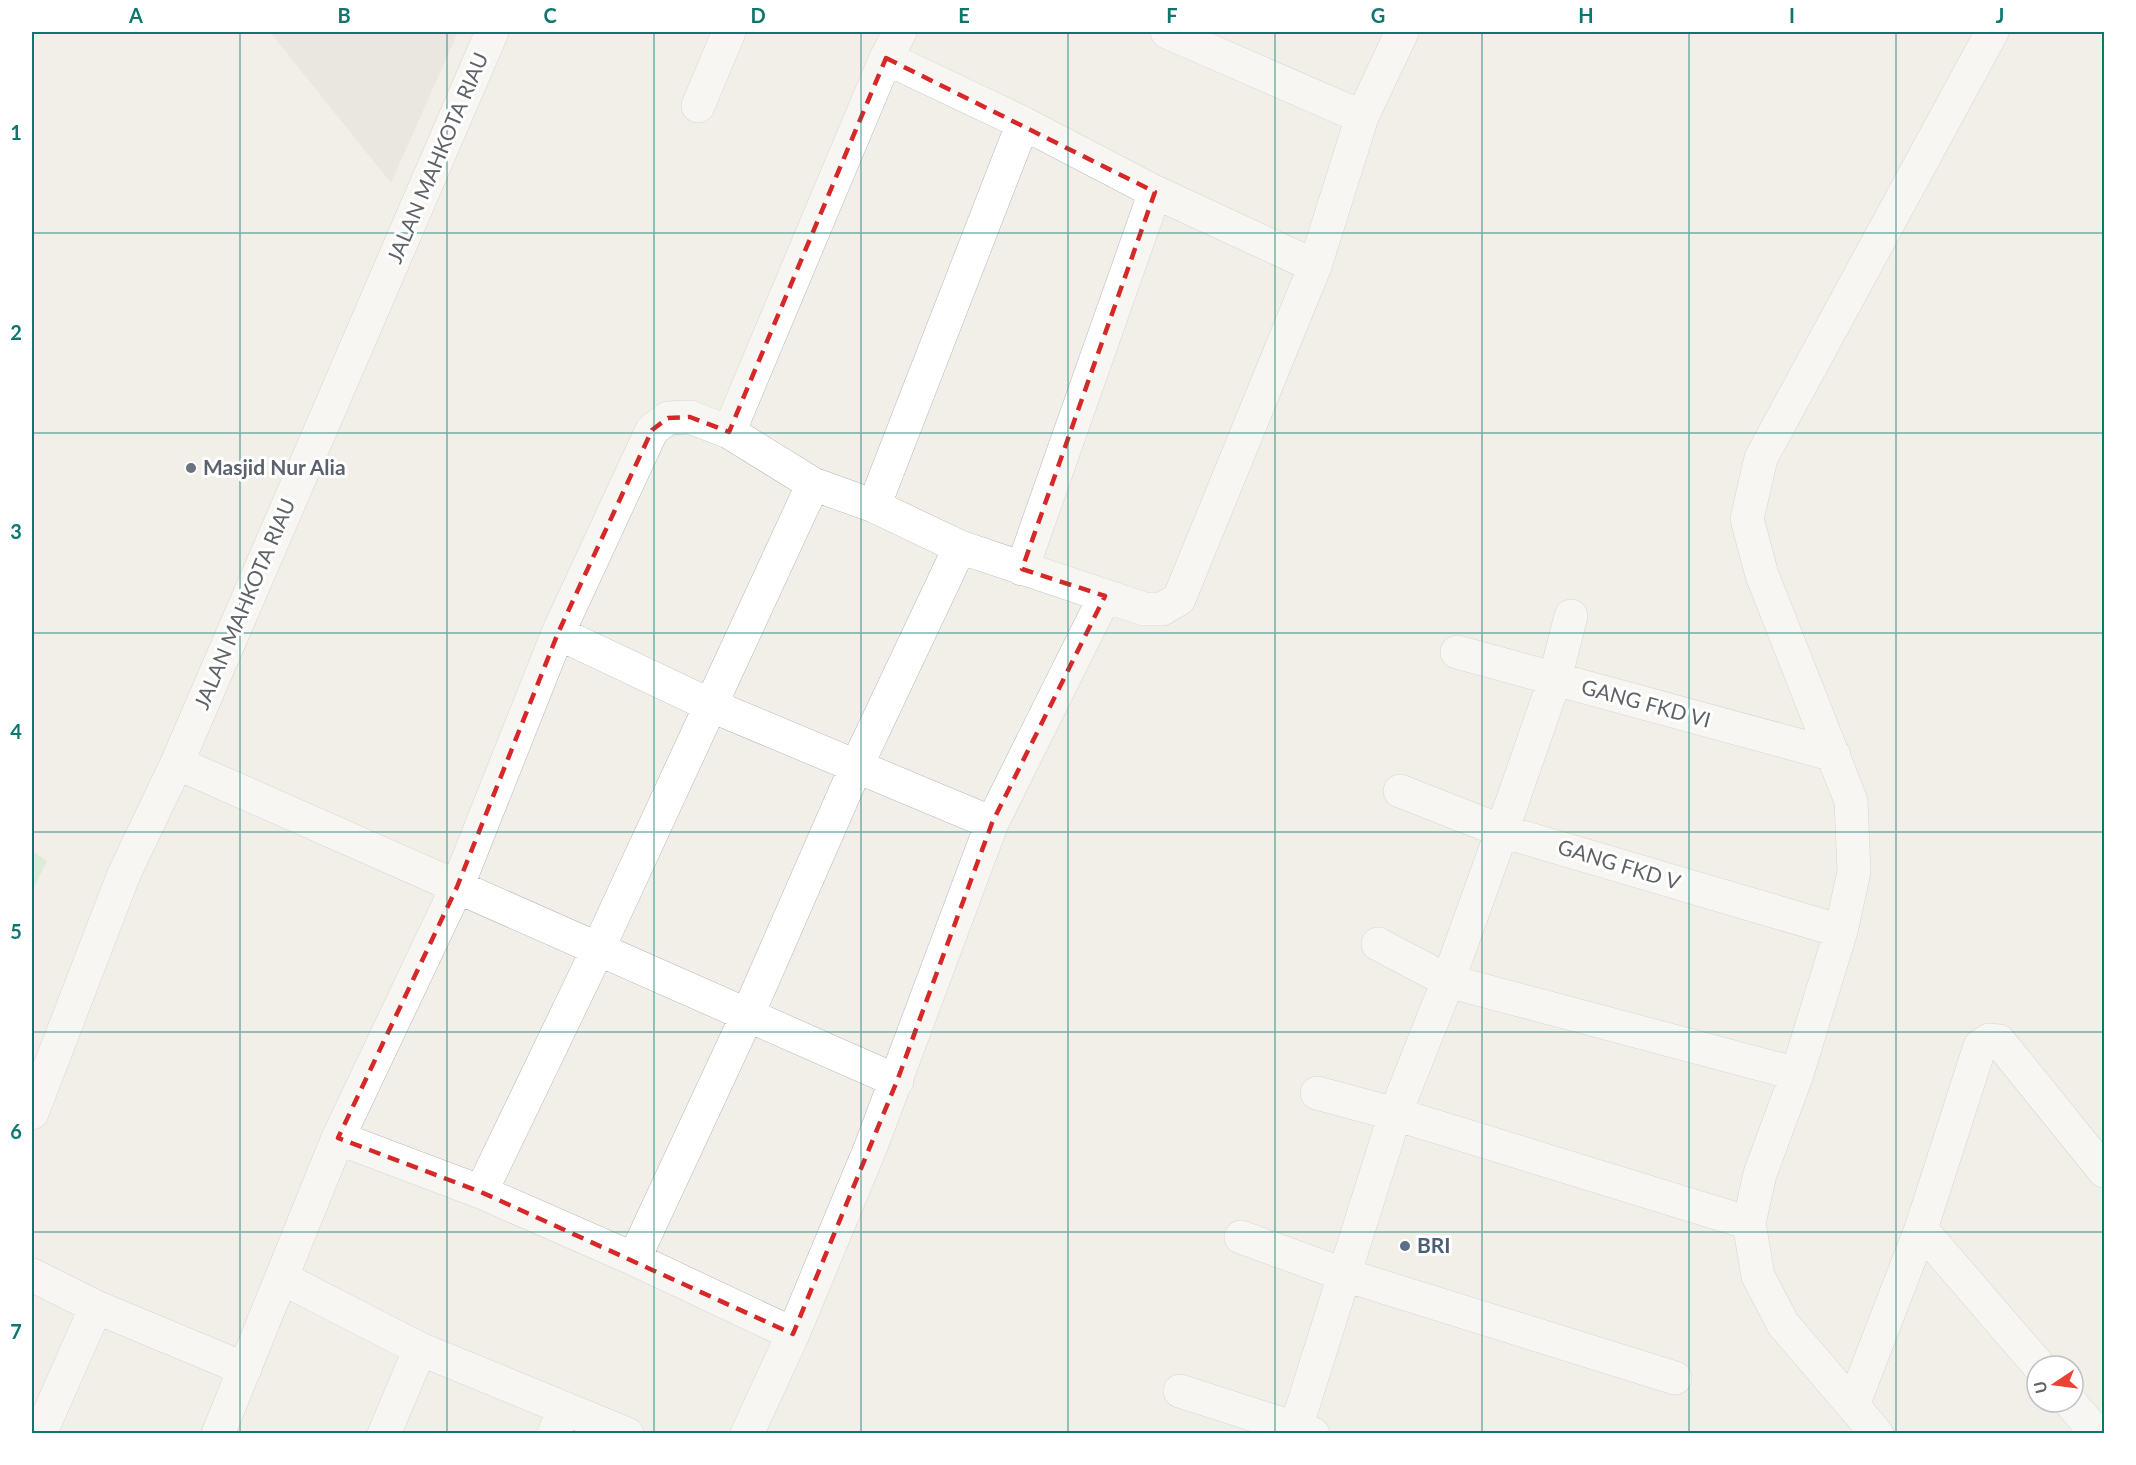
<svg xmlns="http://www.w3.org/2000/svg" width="2136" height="1465" font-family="Lato,sans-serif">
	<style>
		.education { fill: #e1ded6 }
		.green { fill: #c5e8c5 }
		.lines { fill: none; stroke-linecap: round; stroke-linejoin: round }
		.minor-casing { stroke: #b5b8bc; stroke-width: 34 }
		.minor { stroke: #fff; stroke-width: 33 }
		.marked { fill: none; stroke: #d62828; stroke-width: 4.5; stroke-dasharray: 12 8; stroke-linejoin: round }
		.grid { fill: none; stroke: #0f766e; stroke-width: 1.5; stroke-opacity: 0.55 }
		.worship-dot { fill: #6b7280; stroke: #fff; stroke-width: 2 }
		.service-dot { fill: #5c6f8a; stroke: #fff; stroke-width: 2 }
		.labels { text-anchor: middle; stroke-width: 6; stroke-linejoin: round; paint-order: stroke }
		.street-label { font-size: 21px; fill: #5f6368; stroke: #fff }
		.worship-label { font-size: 21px; font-weight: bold; fill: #5b616d; stroke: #fff; text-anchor: start }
		.service-label { font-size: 21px; font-weight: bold; fill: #4e5e75; stroke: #fff; text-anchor: start }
		.neatline { fill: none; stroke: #0f766e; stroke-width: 2 }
		.grid-label { font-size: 20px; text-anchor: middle; font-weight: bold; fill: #0f766e }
	</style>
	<rect width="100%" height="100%" fill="#f1efe8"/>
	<path class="education" d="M270,32h188l-67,151z"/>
	<path class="green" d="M32,851l15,10 -15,30z"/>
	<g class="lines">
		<defs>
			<path id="minor" d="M1167,32l195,85
				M886,58l137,65 132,69 160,74
				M698,106l31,-74
				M729,432l84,52 61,22 86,41 184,62h18l17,-10 136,-333 47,-149 40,-85
				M874,506l149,-383
				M1022,569l133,-377
				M558,633l154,73 280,117
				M1457,652l377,103
				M177,763l720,318
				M1400,791l102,40 339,100
				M1378,944l70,37 349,93
				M1317,1093l78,21 354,109
				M32,1113l92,-239 53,-111 315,-731
				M338,1138l143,54 153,67 159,75
				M481,1192l117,-243 215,-465
				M1921,1229l118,137
				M1241,1237l104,38 330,103
				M634,1259l113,-243 109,-249 104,-220
				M32,1275l64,32 149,62
				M282,1278l138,71 207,85
				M1180,1391l133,43
				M2070,1402l27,32
				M1853,1405l68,-176 59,-183 9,-6 10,1 105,130
				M40,1434l56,-127
				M218,1434l120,-296 119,-251 101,-254 94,-203 16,-12 22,-1 39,15 157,-374 14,-26
				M384,1434l36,-85
				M554,1434l10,-26
				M747,1434l46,-100 77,-185 122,-326 113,-227
				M1294,1434l101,-320 53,-133 54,-150 53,-152 16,-63
				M1877,1434l-94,-110 -25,-48 -9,-53 11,-49 37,-100 44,-143 13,-59 -3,-71 -89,-226 -15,-56 14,-61 231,-426"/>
		</defs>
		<use href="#minor" class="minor-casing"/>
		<use href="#minor" class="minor"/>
	</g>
	<path d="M0 0H2136V1465H0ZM886,58l269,134 -133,377 83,27 -113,227 -95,258 -104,253 -312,-142 -143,-54 119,-251 101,-254 94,-203 16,-12 22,-1 39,15z" fill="#f1efe8" fill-opacity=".55" fill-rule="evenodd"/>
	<path class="marked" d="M886,58l269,134 -133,377 83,27 -113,227 -95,258 -104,253 -312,-142 -143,-54 119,-251 101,-254 94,-203 16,-12 22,-1 39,15z"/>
	<path class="grid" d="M240,32v1402M447,32v1402M654,32v1402M861,32v1402M1068,32v1402M1275,32v1402M1482,32v1402M1689,32v1402M1896,32v1402M32,233h2072M32,433h2072M32,633h2072M32,832h2072M32,1032h2072M32,1232h2072"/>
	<circle class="worship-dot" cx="191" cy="468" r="6"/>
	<circle class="service-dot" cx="1405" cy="1246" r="6"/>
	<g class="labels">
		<g class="street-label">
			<text transform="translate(438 158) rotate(-67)" y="7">JALAN MAHKOTA RIAU</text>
			<text transform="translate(245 604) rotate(-67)" y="7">JALAN MAHKOTA RIAU</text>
			<text transform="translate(1646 704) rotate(15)" y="7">GANG FKD VI</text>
			<text transform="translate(1619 865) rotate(17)" y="7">GANG FKD V</text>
		</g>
		<g class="worship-label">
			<text x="203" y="475">Masjid Nur Alia</text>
		</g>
		<g class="service-label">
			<text x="1417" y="1253">BRI</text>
		</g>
	</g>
	<rect width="2136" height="1465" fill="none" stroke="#ffffff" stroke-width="66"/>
	<g transform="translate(2055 1384) rotate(257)"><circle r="28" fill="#ffffff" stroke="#bfc1c3" stroke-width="1.5"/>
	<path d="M0-4.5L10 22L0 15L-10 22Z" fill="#ea4335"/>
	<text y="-9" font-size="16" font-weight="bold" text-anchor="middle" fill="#5f6368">U</text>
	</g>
	<rect x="33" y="33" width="2070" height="1399" class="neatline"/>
	<g class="grid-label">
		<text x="136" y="23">A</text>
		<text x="344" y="23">B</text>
		<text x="550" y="23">C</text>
		<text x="758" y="23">D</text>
		<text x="964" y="23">E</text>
		<text x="1172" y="23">F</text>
		<text x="1378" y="23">G</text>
		<text x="1586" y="23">H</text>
		<text x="1792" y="23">I</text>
		<text x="2000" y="23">J</text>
		<text x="16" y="140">1</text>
		<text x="16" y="340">2</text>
		<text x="16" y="539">3</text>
		<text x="16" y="739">4</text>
		<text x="16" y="939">5</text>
		<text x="16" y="1139">6</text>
		<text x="16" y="1339">7</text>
	</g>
</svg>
